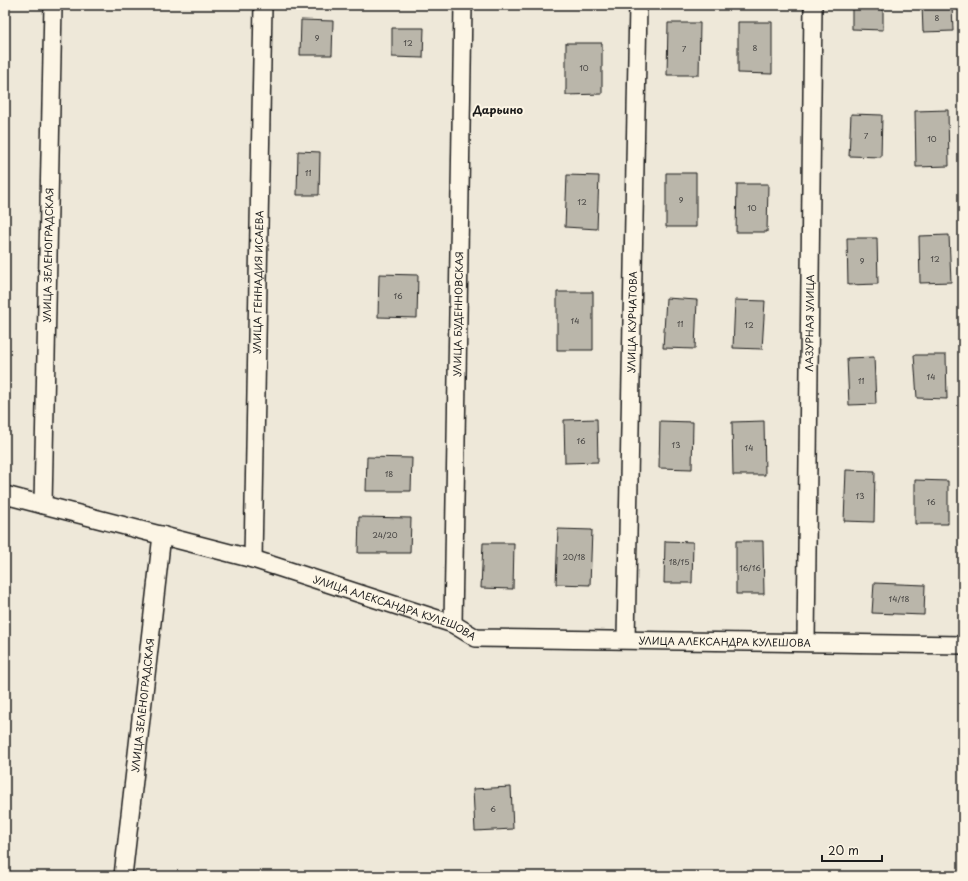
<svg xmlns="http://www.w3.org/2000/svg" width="968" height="881" font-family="'Playpen Sans',sans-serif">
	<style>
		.building { fill: #bab6aa; stroke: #1c1c1c }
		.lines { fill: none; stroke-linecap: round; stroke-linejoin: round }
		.street-casing { stroke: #1c1c1c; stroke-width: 20 }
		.street { stroke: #fcf5e5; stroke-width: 17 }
		.labels { text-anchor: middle; stroke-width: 4; stroke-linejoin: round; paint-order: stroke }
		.number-label { font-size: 8px; fill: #444240 }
		.street-label { font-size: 10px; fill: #1c1c1c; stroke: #fcf5e5 }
		.neighbourhood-label { font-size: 11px; font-weight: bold; fill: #1c1c1c; stroke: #fcf5e5 }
	</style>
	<rect width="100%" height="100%" fill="#eee8d9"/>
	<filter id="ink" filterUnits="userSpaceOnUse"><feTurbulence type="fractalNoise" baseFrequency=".025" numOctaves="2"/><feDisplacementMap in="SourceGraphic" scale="8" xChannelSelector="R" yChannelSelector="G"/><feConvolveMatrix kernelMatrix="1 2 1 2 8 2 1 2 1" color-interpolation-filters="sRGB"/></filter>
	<g filter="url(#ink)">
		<path class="building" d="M332,5h24v1h-24z
			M852,5h31v25l-31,-1z
			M922,5h30l1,26 -30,1z
			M301,20l32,1 -1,34h-32z
			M738,22h34v52l-34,-1z
			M668,23h32l-1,52h-32z
			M392,28h32l-1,30 -31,-1z
			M566,43h36v51l-36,1z
			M948,110l1,56 -33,1 -1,-56z
			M851,114l31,1 -1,42 -32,-1z
			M298,151l22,1 -1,43h-22z
			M666,173h30v54h-30z
			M567,175l32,1 -2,53 -32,-2z
			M737,184h31l-1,48h-31z
			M949,235l2,47 -31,1 -1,-47z
			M847,238h30l1,46 -30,1z
			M379,274l39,1 -1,43 -39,-1z
			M557,292h36v58h-36z
			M666,298l31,2 -2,49 -32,-1z
			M735,300l30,1 -3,48 -29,-1z
			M914,355h32l1,44 -30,-1z
			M874,357l2,47 -27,1 -2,-47z
			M597,419l1,43 -33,1 -1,-43z
			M660,421l33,1 -1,47 -33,-1z
			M764,421l1,54h-32l-1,-53z
			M367,457l45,1 -1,33h-45z
			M846,470l29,1 -1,51 -30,-1z
			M915,480l33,1v43h-33z
			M359,517l52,1 -1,35h-52z
			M558,529l34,1 -2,55 -34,-1z
			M665,541l28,1 -1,41h-28z
			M736,541h27l1,53h-28z
			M483,543h31l-1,46 -32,-1z
			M874,583l51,2 -1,30 -52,-2z
			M511,787l2,42 -38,2 -2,-42z"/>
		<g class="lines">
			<defs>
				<g id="street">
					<path id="s1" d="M5,495l248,64 200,65 23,14 487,7"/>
					<path id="s2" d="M43,505l10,-500"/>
					<path id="s3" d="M253,559l10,-554"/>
					<path id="s4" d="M453,624l10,-619"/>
					<path id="s5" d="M626,639l12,-634"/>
					<path id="s6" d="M806,642l7,-637"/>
					<path id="s7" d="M123,876l39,-341"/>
				</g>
			</defs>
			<use href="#street" class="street-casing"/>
			<use href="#street" class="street"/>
		</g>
	</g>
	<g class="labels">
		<g class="number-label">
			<text x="937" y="21">8</text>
			<text x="317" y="41">9</text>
			<text x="408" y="46">12</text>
			<text x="755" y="51">8</text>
			<text x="684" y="52">7</text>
			<text x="584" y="71">10</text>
			<text x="866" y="139">7</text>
			<text x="932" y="142">10</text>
			<text x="308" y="176">11</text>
			<text x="681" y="203">9</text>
			<text x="582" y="205">12</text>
			<text x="752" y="211">10</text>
			<text x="935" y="262">12</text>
			<text x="862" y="264">9</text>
			<text x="398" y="299">16</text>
			<text x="575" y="324">14</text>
			<text x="680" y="327">11</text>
			<text x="749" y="328">12</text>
			<text x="931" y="380">14</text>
			<text x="861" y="384">11</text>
			<text x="581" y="444">16</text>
			<text x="676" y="448">13</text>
			<text x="749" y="451">14</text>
			<text x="389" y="477">18</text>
			<text x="860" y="499">13</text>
			<text x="931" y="505">16</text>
			<text x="385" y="538">24/20</text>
			<text x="574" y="560">20/18</text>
			<text x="679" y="565">18/15</text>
			<text x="750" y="571">16/16</text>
			<text x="899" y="602">14/18</text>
			<text x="493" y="812">6</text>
		</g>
		<g class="street-label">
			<text dy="4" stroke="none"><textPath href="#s2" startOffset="250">УЛИЦА ЗЕЛЕНОГРАДСКАЯ</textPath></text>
			<text dy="4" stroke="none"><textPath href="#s3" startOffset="277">УЛИЦА ГЕННАДИЯ ИСАЕВА</textPath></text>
			<text dy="4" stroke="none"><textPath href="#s4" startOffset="310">УЛИЦА БУДЕННОВСКАЯ</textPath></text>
			<text dy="4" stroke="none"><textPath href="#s5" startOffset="317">УЛИЦА КУРЧАТОВА</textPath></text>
			<text dy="4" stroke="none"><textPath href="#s6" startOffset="319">ЛАЗУРНАЯ УЛИЦА</textPath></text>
			<text dy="4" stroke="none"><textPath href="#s1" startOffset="406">УЛИЦА АЛЕКСАНДРА КУЛЕШОВА</textPath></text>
			<text dy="4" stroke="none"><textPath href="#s1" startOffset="742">УЛИЦА АЛЕКСАНДРА КУЛЕШОВА</textPath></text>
			<text dy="4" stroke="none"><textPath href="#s7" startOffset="172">УЛИЦА ЗЕЛЕНОГРАДСКАЯ</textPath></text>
		</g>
		<g class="neighbourhood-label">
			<text x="498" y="114">Дарьино</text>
		</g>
	</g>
	<rect width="968" height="881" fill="none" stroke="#fcf5e5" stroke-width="20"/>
	<rect x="10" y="10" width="948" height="861" fill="none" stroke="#1c1c1c" stroke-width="1.5" filter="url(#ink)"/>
	<path d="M822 855v6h60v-6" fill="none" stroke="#1c1c1c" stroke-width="2"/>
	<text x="828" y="855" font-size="12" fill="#1c1c1c" stroke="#fcf5e5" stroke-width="3" paint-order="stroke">20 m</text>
</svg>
